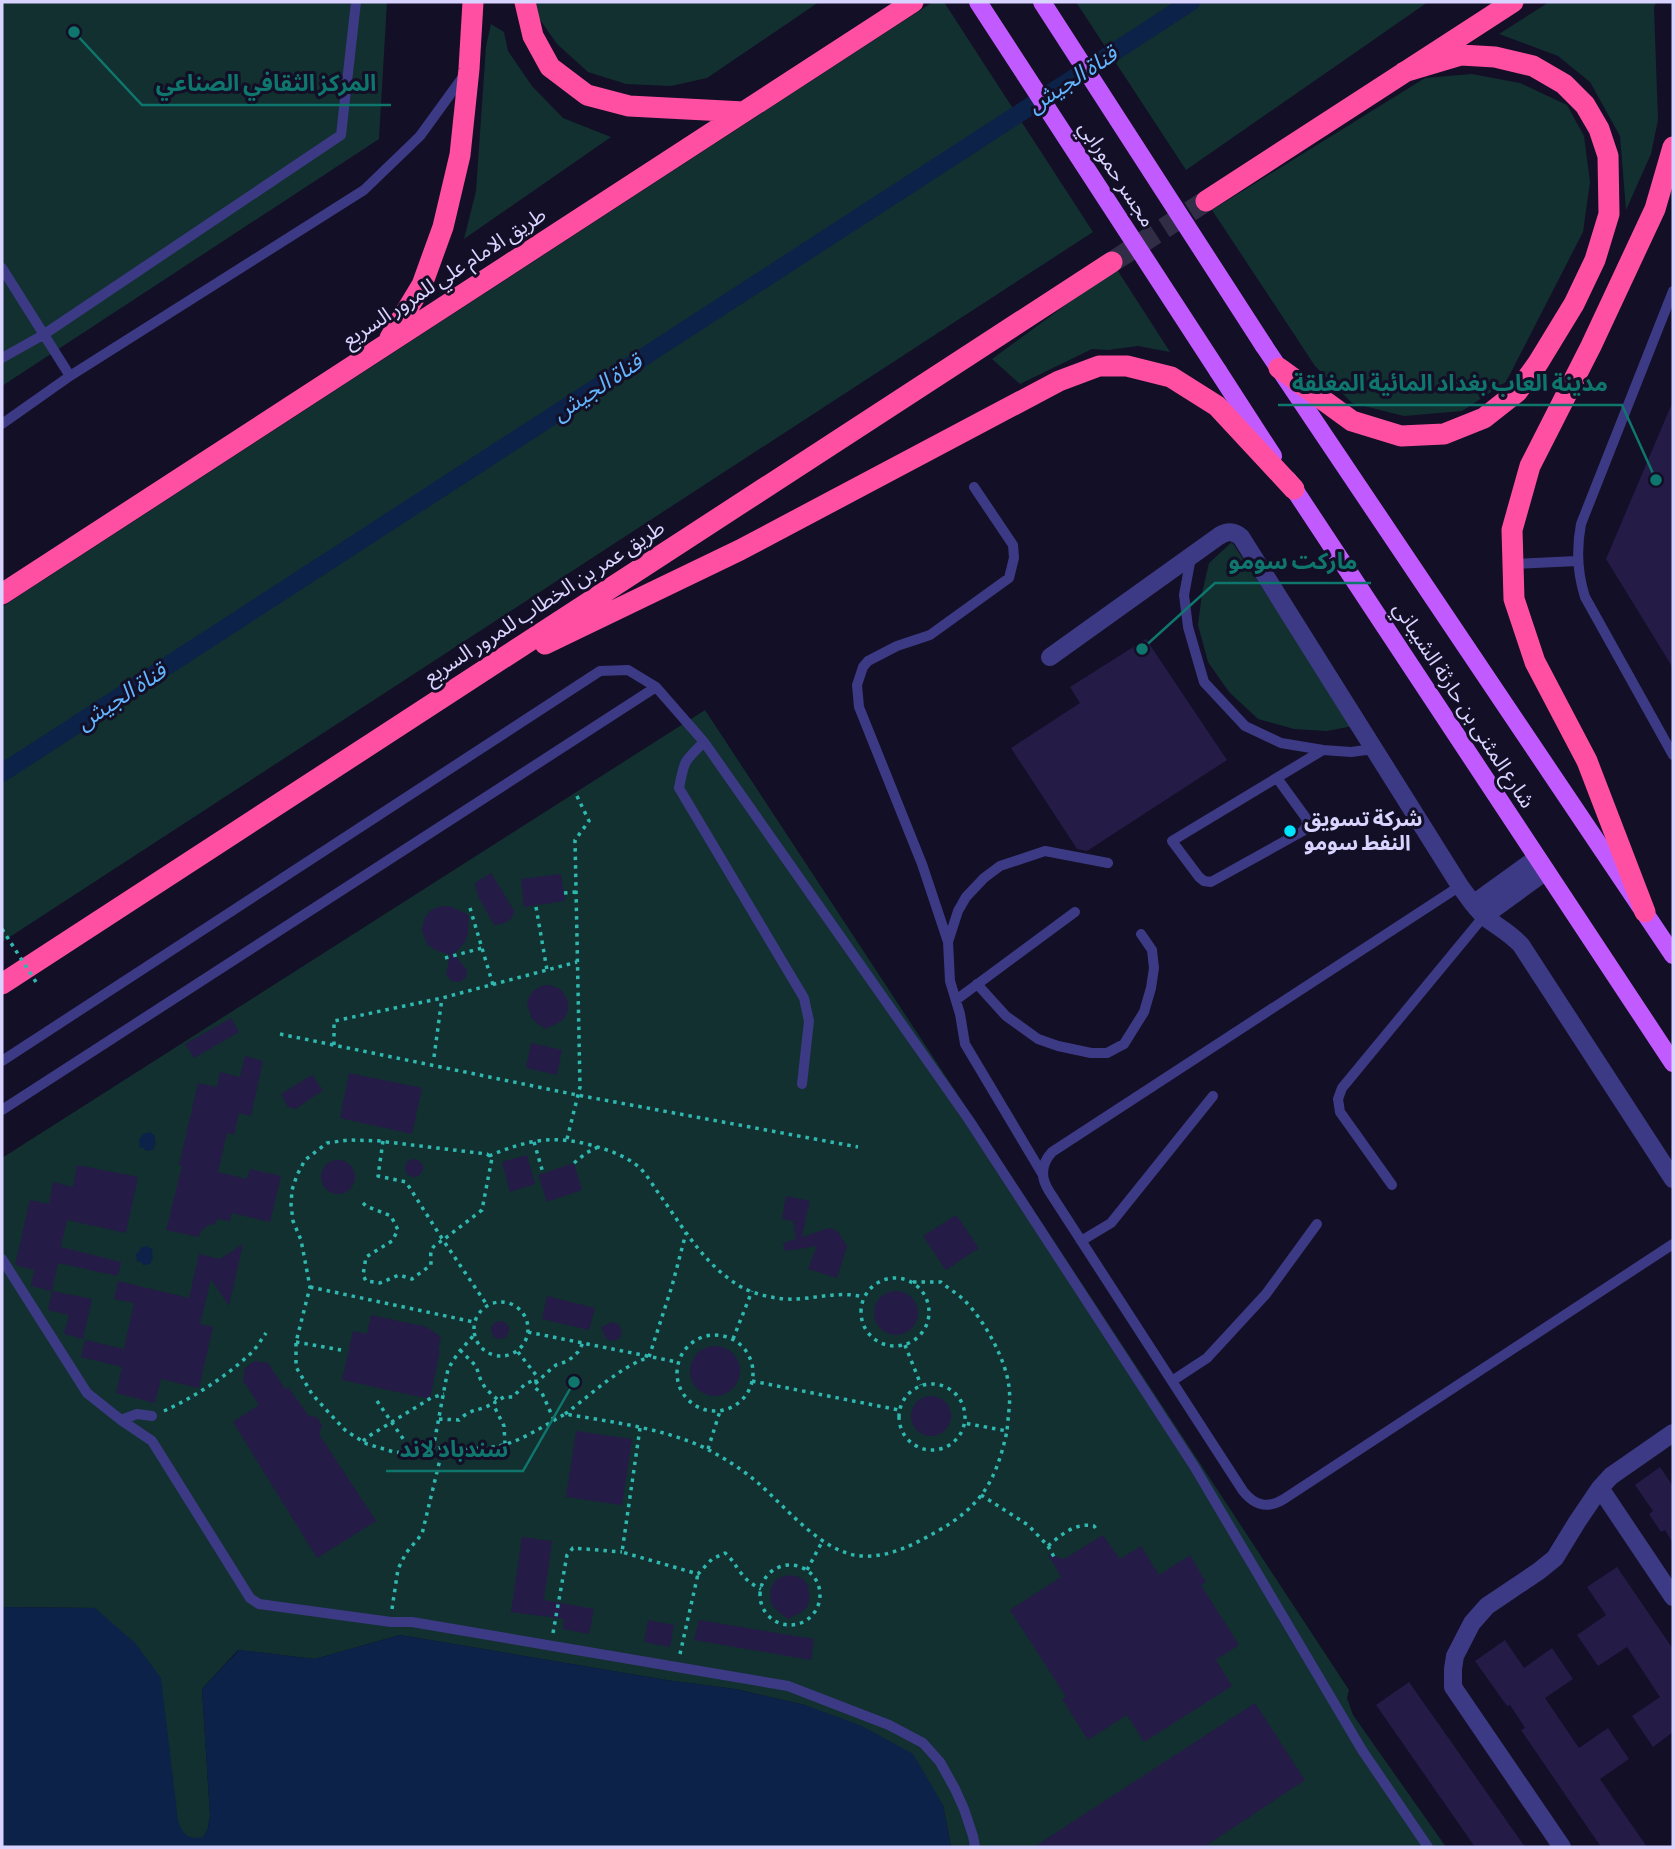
<svg xmlns="http://www.w3.org/2000/svg" width="1675" height="1849" font-family="'Sofia Sans Condensed','Noto Sans Arabic',sans-serif">
	<style>
		.green { fill: #12302f }
		.water { fill: #0c2248 }
		.lines { fill: none; stroke-linecap: round; stroke-linejoin: round }
		.canal { stroke: #0c2248; stroke-width: 18 }
		.building { fill: #241b47 }
		.highway-tunnel { stroke: #312d47; stroke-width: 21; stroke-dasharray: 21 10; stroke-linecap: butt }
		.path { stroke: #2fb8b0; stroke-width: 3.5; stroke-dasharray: 3.5 5; stroke-linecap: butt }
		.lane { stroke: #3d3a85; stroke-width: 10 }
		.street { stroke: #3d3a85; stroke-width: 18 }
		.primary { stroke: #c25bff; stroke-width: 18 }
		.highway { stroke: #ff4fa3; stroke-width: 21 }
		.path-bridge { stroke: #2fb8b0; stroke-width: 3.5; stroke-dasharray: 3.5 5; stroke-linecap: butt }
		.primary-bridge { stroke: #c25bff; stroke-width: 18 }
		.poi-dot { fill: #00e5ff; stroke: #130f26; stroke-width: 2.5 }
		.labels { text-anchor: middle; stroke-width: 6; stroke-linejoin: round; paint-order: stroke }
		.street-label { font-size: 21px; fill: #d9d4ff; stroke: #130f26 }
		.poi-label { font-size: 21px; font-weight: bold; fill: #d9d4ff; stroke: #130f26; text-anchor: start }
		.water-label { font-size: 23px; font-style: italic; fill: #62b6ff; stroke: #130f26 }
		.leader { fill: none; stroke: #0f766e; stroke-width: 2.5 }
		.callout-dot { fill: #0f766e; stroke: #130f26; stroke-width: 2.5 }
		.callout-label { font-size: 23px; text-anchor: middle; font-weight: bold; fill: #0f766e; stroke: #130f26; stroke-width: 6; stroke-linejoin: round; paint-order: stroke }
	</style>
	<rect width="100%" height="100%" fill="#130f26"/>
	<path class="green" d="M2,2h385l-8,137 -377,247z
		M534,2h285l-112,76 -36,8 -45,-2 -38,-12 -31,-28 -23,-33z
		M933,2h11l149,230 -1091,710v-335z
		M1076,2h352l-242,168z
		M1549,2h107l-2,6 4,112 -7,34 -25,56 -6,-74 -30,-54 -32,-26 -59,-22z
		M491,24l13,8 4,19 24,35 31,32 48,19 -147,102 12,-48 10,-145z
		M1472,74l48,9 47,22 17,31 6,46 -7,50 -77,150 -44,29 -58,5 -52,-13 -37,-37 -103,-156 213,-132z
		M1116,268l54,84 -32,-6 -30,4 -16,-1 -72,35 -28,-25z
		M1232,542l121,184 -26,5 -33,-2 -36,-10 -29,-27 -21,-30 -10,-37 4,-32 7,-30z
		M705,710l644,980 -2,8 6,17 93,132h-495l-8,-42 -138,-100 -70,-16 -69,-9 -266,-45 -85,24 -77,-9 -36,39 8,126 -2,13 -5,10c-12,2 -18,-1 -24,-12l-84,-218 -93,-1v-449z"/>
	<path class="water" d="M150,1132l5,4v4l1,3 -3,7 -7,1 -2,-3 -5,-1 1,-4 -2,-3 3,-2 1,-4z
		M147,1246l6,4 -1,4 1,3 -3,7 -7,1 -2,-3 -5,-1 1,-4 -2,-3 4,-2 1,-4z
		M2,1607l93,1 40,35 26,35 17,142c3,14 11,21 25,17l5,-9 2,-13 -8,-126 37,-39 76,9 85,-24 266,45 69,9 70,16 57,21 51,28 30,51 8,42h-949z"/>
	<g class="lines">
		<path class="canal" d="M2,773l1189,-771"/>
	</g>
	<path class="building" d="M1673,401v267l-67,-109z
		M1146,639l81,121 -140,91 -10,-2 -66,-101 69,-45 -10,-16z
		M491,873l24,39 -5,8 -8,4 -8,1 -16,-29 -3,-13z
		M561,874l4,27 -41,6 -3,-28z
		M444,906l8,1 17,8 -1,19 -3,8 -11,12 13,16 -1,7 -6,5h-7l-7,-7 4,-20 -15,-5 -7,-5 -4,-8 -2,-8 2,-9 4,-7 7,-5z
		M546,985l8,1 6,3 5,6 3,7v8l-3,7 -5,5 -15,7 -13,-10 -5,-14 2,-8 4,-6 6,-4z
		M231,1018l8,14 -45,26 -9,-14z
		M531,1043l31,7 -5,25 -31,-7z
		M245,1056l18,5 -12,55 -12,-3 -5,22 -7,-2 -9,39 29,7 3,-10 31,7 -11,46 -38,-9 -2,8 -13,-2 -2,5 -7,1 -7,6 -2,6 -33,-7 16,-64 -3,-1 19,-82 19,4 3,-15 20,5z
		M349,1073l73,15 -10,46 -72,-16z
		M312,1075l11,15 -27,19 -8,-2 -7,-13z
		M527,1155l8,29 -25,8 -8,-30z
		M405 1168a9 9 0 1 1 18 0a9 9 0 1 1-18 0Z
		M321 1177a17 17 0 1 1 34 0a17 17 0 1 1-34 0Z
		M574,1163l8,27 -35,12 -9,-27z
		M77,1165l61,12 -12,56 -59,-13 -6,27 60,15 -3,14 -60,-13 -6,28 -21,-5 3,-16 -19,-5 15,-65 19,4 4,-22 20,5z
		M786,1196l24,5 -8,36 27,-9 5,1 4,3 9,14 -10,32 -29,-9 9,-23 -18,3 -1,1v-1l-13,2 -2,-8 13,-4 -3,-18 -11,-2z
		M956,1215l23,33 -33,22 -23,-34z
		M243,1244l-14,62 -18,-27 -11,45 13,3 -14,61 -38,-9 -6,24 -39,-10 6,-26 -41,-10 4,-17 39,9 10,-46 -20,-4 4,-18 71,17 10,-44 21,5z
		M874 1313a22 22 0 1 1 44 0a22 22 0 1 1-44 0Z
		M52,1291l40,8 -9,40 -19,-5 5,-19 -21,-5z
		M547,1296l48,12 -6,22 -47,-11z
		M371,1315l56,12 14,10 -3,12 2,1 -10,49 -88,-19 11,-49 14,3z
		M491 1330a9 9 0 1 1 18 0a9 9 0 1 1-18 0Z
		M612,1322l7,3 3,6 -2,7 -7,3 -7,-2 -5,-12z
		M690 1371a25 25 0 1 1 50 0a25 25 0 1 1-50 0Z
		M255,1361l13,2 17,26 3,-2 21,29 8,1 5,9 -3,8 57,87 -59,37 -84,-136 26,-17 -16,-24 2,-13z
		M911 1416a20 20 0 1 1 40 0a20 20 0 1 1-40 0Z
		M576,1431l56,8 -10,66 -56,-8z
		M1660,1467l13,19v57l-8,-13 -4,2 -12,-18 4,-3 -18,-26z
		M1103,1535l17,24 21,-13 18,29 31,-20 16,27 -5,3 38,60 -23,15 16,26 -88,56 -17,-27 -39,25 -26,-41 4,-2 -56,-87 51,-33 -13,-23 16,5z
		M522,1537l30,4 -8,59 50,9 -5,25 -26,-5 1,-10 -53,-7z
		M1617,1567l56,82v83l-20,15 -21,-31 28,-19 -33,-50 -29,19 -21,-31 29,-20 -19,-28z
		M789,1575l7,1 7,3 5,6 2,15 -3,7 -5,5 -14,7 -13,-10 -4,-7 -1,-7 1,-7 4,-7 6,-4z
		M648,1620l26,5 -4,22 -26,-5z
		M699,1620l115,19 -3,21 -117,-20z
		M1505,1640l19,28 28,-20 21,31 -28,19 34,50 29,-20 21,31 -29,20 47,68h-46l-80,-117 4,-2 -15,-23 -3,1 -32,-45z
		M1409,1682l69,98 47,67h-50l-99,-142z
		M1255,1703l50,77 -101,67h-170z"/>
	<g class="lines">
		<path class="highway-tunnel" d="M1112,262l94,-61"/>
		<path class="path" d="M564,893l12,-1
			M536,907l11,63
			M470,908l23,77
			M445,958l37,-10
			M280,1034l297,61 281,52
			M334,1045v-24l108,-23 135,-36
			M434,1057l8,-59
			M567,1139l13,-52 -5,-247 14,-19 -14,-29
			M383,1141l-5,35 28,6 37,58 39,-30 10,-52 -5,-4 -100,-12 -4,-1 -35,-1 -21,3 -22,17 -8,15 -5,15 -1,15 2,16 8,19 9,47 -14,55v25l16,27 18,20 16,17 21,13 27,8 21,2 28,-7
			M534,1142l9,31
			M489,1156c36,-15 60,-21 98,-12 19,5 38,11 53,24 8,8 15,21 22,30 24,34 44,69 81,90 14,7 36,12 52,11 24,-1 45,-8 69,-2
			M574,1163l12,-10 12,-6
			M363,1203l3,3 25,10 7,14 -6,11 -26,16 -3,18 3,6 14,2 19,-8 13,4 19,-14c0,-15 -3,-16 12,-25l44,65
			M861 1312a34 34 0 1 1 68 0a34 34 0 1 1-68 0Z
			M913,1282h28c7,6 15,11 22,17 20,19 43,60 46,88 2,14 -1,29 -2,44l-43,-8
			M310,1287l164,35
			M474 1329a27 27 0 1 1 54 0a27 27 0 1 1-54 0Z
			M528,1332l149,30
			M677 1373a38 38 0 1 1 76 0a38 38 0 1 1-76 0Z
			M733,1339l19,-48
			M296,1342l45,8
			M905,1345l16,40
			M460,1350l16,16 5,15 5,8 12,11
			M752,1381l147,29
			M899 1417a33 33 0 1 1 66 0a33 33 0 1 1-66 0Z
			M377,1401l29,42 1,3v7
			M164,1411c30,-14 60,-33 85,-56 7,-6 12,-15 17,-22
			M565,1414c27,-20 53,-46 84,-57l23,-71 14,-53
			M439,1419l20,1c13,-13 21,-8 34,-17
			M554,1420l-12,-27 -7,-5 1,-5 16,-15 4,-3 12,-4 10,-9 5,-9
			M640,1428l-18,124 76,22 14,-15 13,-6c7,6 10,12 16,20 5,7 12,12 20,16
			M363,1441l6,-5 62,-38 13,-4
			M505,1444l-1,-18 -10,-20 1,-4 9,-5h9l12,-13 7,-3 4,2v-8l-18,-23
			M433,1449l15,-80 10,-16 16,-18
			M708,1449l12,-38
			M981,1495l47,30 20,21c13,-11 27,-24 46,-20l3,4
			M1048,1546l6,11
			M760 1595a30 30 0 1 1 60 0a30 30 0 1 1-60 0Z
			M807,1570l15,-28
			M392,1609l6,-40 8,-16 16,-19 21,-87c18,1 38,3 56,-1 23,-5 46,-21 66,-32 47,8 97,14 140,34 19,10 37,21 53,35 29,25 64,70 103,73 27,2 52,-11 75,-24 46,-26 60,-51 71,-101
			M553,1633l14,-78 6,-7 49,4
			M680,1654l18,-80"/>
		<path class="lane" d="M2,268l68,108
			M1673,291l-92,233c-5,26 -4,48 4,73l88,158
			M2,358l41,-23 298,-200 15,-133
			M2,424l68,-48 294,-186 56,-54 45,-62
			M1191,557l-7,38 4,32 16,55 41,44 36,17 42,7 28,2 23,-3
			M1513,564l64,-3
			M704,742c-20,19 -20,19 -25,46l125,210 5,23 -7,63
			M1277,778l29,40 1,7 -4,6 -92,51 -7,-1 -5,-4 -27,-36 151,-91
			M1460,886l-408,266c-11,12 -12,25 -3,39l194,300c12,15 25,18 41,8l389,-255
			M948,942l-26,-78 -63,-157 -2,-22 6,-18 5,-6 29,-15 33,-11 79,-57 5,-20 -1,-13 -39,-58
			M977,984l29,32 32,23 20,7 33,7h16l17,-9 20,-32 7,-24 3,-20 -2,-18 -11,-16
			M956,1000l119,-88
			M2,1061l598,-390 28,-1 28,17 48,55 265,378 225,346 168,284 66,97
			M2,1110l654,-423
			M1043,1175l-78,-131 -5,-30 -10,-33 -2,-39 10,-31 8,-14 18,-19 16,-12 45,-15 63,12
			M1392,1185l-52,-73 -2,-13 4,-11 142,-172
			M1081,1241l30,-18 102,-127
			M2,1259l85,134 34,27 31,21 98,157 9,6 132,18h21l376,64 101,39 34,18 17,19 15,27 9,20 9,27 2,11
			M1172,1381l35,-23 59,-64 51,-70
			M121,1420l16,-6 15,2"/>
		<path class="street" d="M1050,657l169,-121c8,-5 15,-5 22,1l219,349c8,11 15,22 25,31 13,10 25,16 36,28l152,234
			M1473,904l64,-46
			M1484,916l62,-45
			M1600,1488l73,109
			M1562,1847l-109,-160v-18l2,-13 17,-33 15,-17 52,-35 16,-13 22,-36 23,-34 11,-12 62,-43"/>
		<path class="primary" d="M1264,346l409,609
			M1218,371l55,85
			M1288,480l385,583"/>
		<path class="highway" d="M525,2l8,34 17,31 37,28 42,11 115,6
			M1206,201l307,-199
			M390,338l32,-53 21,-58 17,-72 9,-86 4,-67
			M1279,368l73,53 49,15 43,-2 40,-16 33,-26 21,-29 36,-59 21,-44 14,-46 -1,-58 -9,-27 -14,-24 -21,-21 -31,-18 -38,-9 -34,-2 -57,17
			M2,594l911,-592
			M545,644l195,-94 319,-169 40,-15h28l44,11 46,29 77,83
			M1645,912l-58,-151 -52,-99 -21,-63 -2,-69 18,-64 61,-120 64,-137 18,-62
			M2,984l1110,-722"/>
		<path class="path-bridge" d="M2,929l34,53"/>
		<path class="primary-bridge" d="M978,2l240,369
			M1042,2l222,344"/>
	</g>
	<circle class="poi-dot" cx="1290" cy="831" r="7"/>
	<g class="labels">
		<g class="street-label">
			<text transform="translate(1117 174) rotate(57)" y="7">مجسر حمورابي</text>
			<text transform="translate(444 277) rotate(-33)" y="7">طريق الامام علي للمرور السريع</text>
			<text transform="translate(544 602) rotate(-33)" y="7">طريق عمر بن الخطاب للمرور السريع</text>
			<text transform="translate(1464 705) rotate(57)" y="7">شارع المثنى بن حارثة الشيباني</text>
		</g>
		<g class="poi-label">
			<text x="1304" y="826">شركة تسويق<tspan x="1304" dy="24">النفط سومو</tspan></text>
		</g>
		<g class="water-label">
			<text transform="translate(1072 79) rotate(-33)" y="8">قناة الجيش</text>
			<text transform="translate(597 387) rotate(-33)" y="8">قناة الجيش</text>
			<text transform="translate(121 696) rotate(-33)" y="8">قناة الجيش</text>
		</g>
	</g>
	<path class="leader" d="M74 32L142 105H391M1656 480L1622 405H1278M1142 649L1215 583H1371M574 1382L523 1471H386"/>
	<g class="callout-dot">
		<circle cx="74" cy="32" r="7"/>
		<circle cx="1656" cy="480" r="7"/>
		<circle cx="1142" cy="649" r="7"/>
		<circle cx="574" cy="1382" r="7"/>
	</g>
	<g class="callout-label">
		<text x="266" y="91">المركز الثقافي الصناعي</text>
		<text x="1450" y="391">مدينة العاب بغداد المائية المغلقة</text>
		<text x="1293" y="569">ماركت سومو</text>
		<text x="454" y="1457">سندباد لاند</text>
	</g>
	<rect width="1675" height="1849" fill="none" stroke="#d9d4ff" stroke-width="7"/>
</svg>
